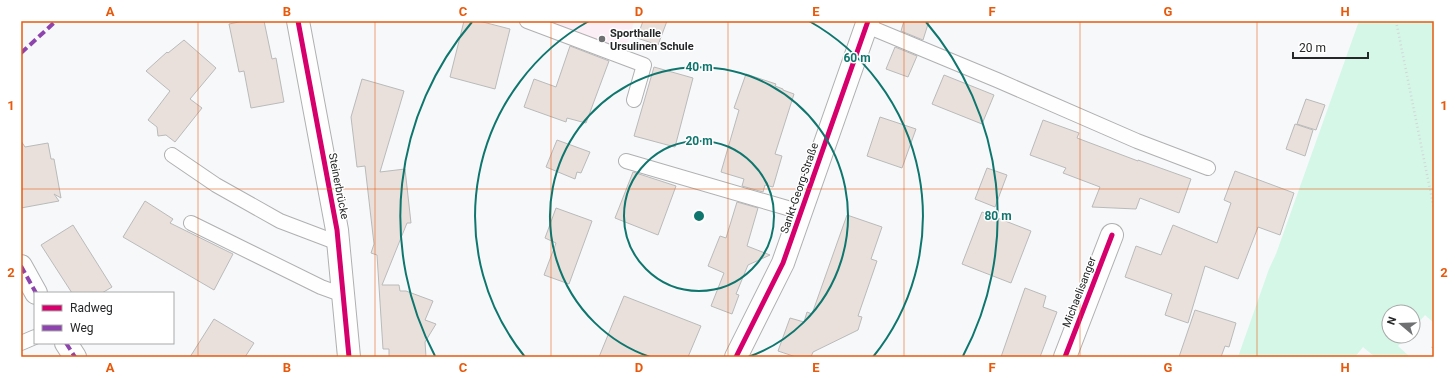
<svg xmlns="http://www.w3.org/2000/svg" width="1455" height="378" font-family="Roboto,sans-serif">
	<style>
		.education { fill: #fbeef5 }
		.green { fill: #d4f7e7 }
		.building { fill: #e9e0db; stroke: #bababb }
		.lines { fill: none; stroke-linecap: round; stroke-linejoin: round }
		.service-casing { stroke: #b0b0b2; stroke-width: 16 }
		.minor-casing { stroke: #b0b0b2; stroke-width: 24 }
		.path { stroke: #d5d5d6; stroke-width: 2.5; stroke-dasharray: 1 3; stroke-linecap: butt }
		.service { stroke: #fefefe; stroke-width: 14 }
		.minor { stroke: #fefefe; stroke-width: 22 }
		.quiet { stroke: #8e44ad; stroke-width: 4; stroke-dasharray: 8 4; stroke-linecap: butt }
		.cycleway-casing { stroke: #fff; stroke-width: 8 }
		.cycleway { stroke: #d6006c; stroke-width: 5 }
		.grid { fill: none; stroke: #e8590c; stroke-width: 1; stroke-opacity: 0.55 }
		.ring { fill: none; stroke: #0f766e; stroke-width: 2 }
		.poi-dot { fill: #6f7072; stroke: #fff; stroke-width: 1.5 }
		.labels { text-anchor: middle; stroke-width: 3; stroke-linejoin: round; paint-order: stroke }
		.poi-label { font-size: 11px; font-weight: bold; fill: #262728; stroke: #fff; text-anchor: start }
		.street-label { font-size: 11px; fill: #262728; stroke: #fff }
		.centre { fill: #0f766e; stroke: #fff; stroke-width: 2 }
		.ring-label { font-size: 12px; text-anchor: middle; font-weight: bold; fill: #0f766e; stroke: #fff; stroke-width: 3; stroke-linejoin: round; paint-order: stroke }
		.neatline { fill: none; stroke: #e8590c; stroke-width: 1.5 }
		.grid-label { font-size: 13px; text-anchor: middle; font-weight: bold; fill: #e8590c }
	</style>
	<rect width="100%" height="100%" fill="#f7f8fa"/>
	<path class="education" d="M527,21h107l-10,36z"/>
	<path class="green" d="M1359,21h75v302l-9,-8 -12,14v-17h-24v24h18l-9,10 12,11h-35l-12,-10 -8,10h-117l31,-88 7,-15z"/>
	<path class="building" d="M244,21h20l8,38 4,-1 8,44 -33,6 -7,-37 -5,1 -10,-48z
		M464,21h15l31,8 -15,60 -45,-12z
		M643,21h24l-9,24 -21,-7z
		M904,21h25l-6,19 -22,-9z
		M184,40l32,28 -26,31 12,9 -27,34 -9,-7 -8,1 -1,-9 -9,-7 22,-29 -24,-20 21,-19 1,1z
		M570,46l39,15 -23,62 -19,-5 -1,4 -42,-15 10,-28 22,8z
		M895,47l22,9 -9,21 -22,-8z
		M654,67l39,11 -18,69 -41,-11z
		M746,74l30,10 -1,2 8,3v1l11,4 -19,60 7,2 -9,31 -8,-2 -2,7 -21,-6 2,-7 -23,-7 18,-62 -5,-2z
		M944,75l50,20 -12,29 -50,-20z
		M362,79l42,12 -24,81 25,-3 6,54h-4l-25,62h17l1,6h6l27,10 -8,19 11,4 -11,18 1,15h-37v-8h-6l-6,-94 -6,-2 3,-9 -9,-78 -8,1 -6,-50z
		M1306,99l19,6 -9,25 -19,-6z
		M880,117l36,12 -14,39 -35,-12z
		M1043,120l36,13 -2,5 61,23v-1l53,19 -12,34 -39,-15 -4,11 -44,-2 8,-20 -37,-14 3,-5 -36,-13z
		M1295,124l18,6 -8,26 -19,-7z
		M557,140l33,12 -9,21 -4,-1 -2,7 -29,-12z
		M21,141l4,6 23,-4 3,16h3l7,39 -7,-4 5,7 -38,7z
		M987,168l20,7 -12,32 -20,-8z
		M1235,171l59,22 -14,42 -22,-8 -20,52 -33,-13 -17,57 -23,-8 7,-21 -47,-17 11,-31 25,9 12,-30 44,18 14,-40 -7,-3z
		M633,172l43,14 -18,49 -43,-17z
		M145,201l28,18 -3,4 63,31 -19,36 -91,-53z
		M737,202l21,6 -11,38 23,9 -22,10 -12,29 3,1 -7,19 -21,-8 13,-33 -16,-7 12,-30 6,2z
		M556,208l36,13 -23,63 -25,-9 12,-32 -11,-5z
		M982,212l49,19 -20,52 -49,-19z
		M847,215l35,12 -11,32 6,2 -19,55 4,1 -4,13 -45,22 -2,5h-15l-18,-6 12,-33 14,4 3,-10 5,2z
		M73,225l39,62 -10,6h-30l-31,-48z
		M1025,288l21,8 -3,11 14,5 -17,45h-39z
		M624,296l77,30 -13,31h-89z
		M1195,310l41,13 -7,24 -4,-1 -4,11h-42z
		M214,319l40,24 -9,14h-55z"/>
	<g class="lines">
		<defs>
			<path id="service" d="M527,21l117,44 -10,35
				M867,26l130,54 140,61 71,27
				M172,155l44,30 64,36 58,22
				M626,161l175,51
				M191,223l130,64 22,8
				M21,343l14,-6"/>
			<path id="minor" d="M298,21l39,209 12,127
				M21,266l15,27
				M66,343l9,14
				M736,357l47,-94 85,-242
				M1065,357l47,-122"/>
		</defs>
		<use href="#service" class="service-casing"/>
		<use href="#minor" class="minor-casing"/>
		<path class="path" d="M1396,21l38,188
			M1432,348l2,-4"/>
		<use href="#service" class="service"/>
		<use href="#minor" class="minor"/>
		<path class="quiet" d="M21,53l35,-32
			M21,266l15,27
			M66,343l9,14"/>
		<defs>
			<path id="cycleway" d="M298,21l39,209 12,127
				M736,357l47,-94 85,-242
				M1065,357l47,-122"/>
		</defs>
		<use href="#cycleway" class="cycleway-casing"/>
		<use href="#cycleway" class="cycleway"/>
	</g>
	<path class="grid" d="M198,21v336M375,21v336M551,21v336M728,21v336M904,21v336M1080,21v336M1257,21v336M21,189h1413"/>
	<g class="ring">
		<circle cx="699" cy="216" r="75"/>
		<path d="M650 357A149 149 0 1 1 748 357"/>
		<path d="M525 357A224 224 0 0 1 589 21M809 21A224 224 0 0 1 873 357"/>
		<path d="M435 356A299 299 0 0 1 472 22M926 22A299 299 0 0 1 963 356"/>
	</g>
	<circle class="poi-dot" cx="602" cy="39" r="4"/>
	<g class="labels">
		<g class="poi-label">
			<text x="610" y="37">Sporthalle<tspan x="610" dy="13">Ursulinen Schule</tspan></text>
		</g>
		<g class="street-label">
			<text transform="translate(339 186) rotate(79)" y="4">Steinerbrücke</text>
			<text transform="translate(799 188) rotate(-71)" y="4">Sankt-Georg-Straße</text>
			<text transform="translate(1079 292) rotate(-69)" y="4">Michaelisanger</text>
		</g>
	</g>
	<circle cx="699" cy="216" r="6" class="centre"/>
	<g class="ring-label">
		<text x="857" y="62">60 m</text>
		<text x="699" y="71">40 m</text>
		<text x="699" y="145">20 m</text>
		<text x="998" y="220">80 m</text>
	</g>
	<rect width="1455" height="378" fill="none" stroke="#ffffff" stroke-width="44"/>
	<rect x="34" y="292" width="140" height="52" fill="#ffffff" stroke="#a8a9a9"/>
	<rect x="42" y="305" width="20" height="6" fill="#d6006c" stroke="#a8a9a9"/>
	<text x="70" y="312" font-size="12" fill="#262728">Radweg</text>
	<rect x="42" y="325" width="20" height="6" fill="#8e44ad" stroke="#a8a9a9"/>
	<text x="70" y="332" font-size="12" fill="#262728">Weg</text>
	<g transform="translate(1401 324) rotate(289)"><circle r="19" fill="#ffffff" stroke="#a8a9a9"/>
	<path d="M0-3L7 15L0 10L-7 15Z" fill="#6f7072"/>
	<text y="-6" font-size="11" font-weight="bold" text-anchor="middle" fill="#262728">N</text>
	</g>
	<path d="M1293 52v6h75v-6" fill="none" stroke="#262728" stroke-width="2"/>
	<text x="1299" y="52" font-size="12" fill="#262728" stroke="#ffffff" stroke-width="3" paint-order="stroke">20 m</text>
	<rect x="22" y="22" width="1411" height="334" class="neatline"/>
	<g class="grid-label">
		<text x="110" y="16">A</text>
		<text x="287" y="16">B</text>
		<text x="463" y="16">C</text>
		<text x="639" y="16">D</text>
		<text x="816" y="16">E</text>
		<text x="992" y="16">F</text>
		<text x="1168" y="16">G</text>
		<text x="1345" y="16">H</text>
		<text x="11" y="110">1</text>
		<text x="1444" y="110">1</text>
		<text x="11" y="277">2</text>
		<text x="1444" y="277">2</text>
		<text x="110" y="372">A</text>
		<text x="287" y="372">B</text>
		<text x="463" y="372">C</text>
		<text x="639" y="372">D</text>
		<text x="816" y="372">E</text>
		<text x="992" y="372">F</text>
		<text x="1168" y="372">G</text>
		<text x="1345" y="372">H</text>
	</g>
</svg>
